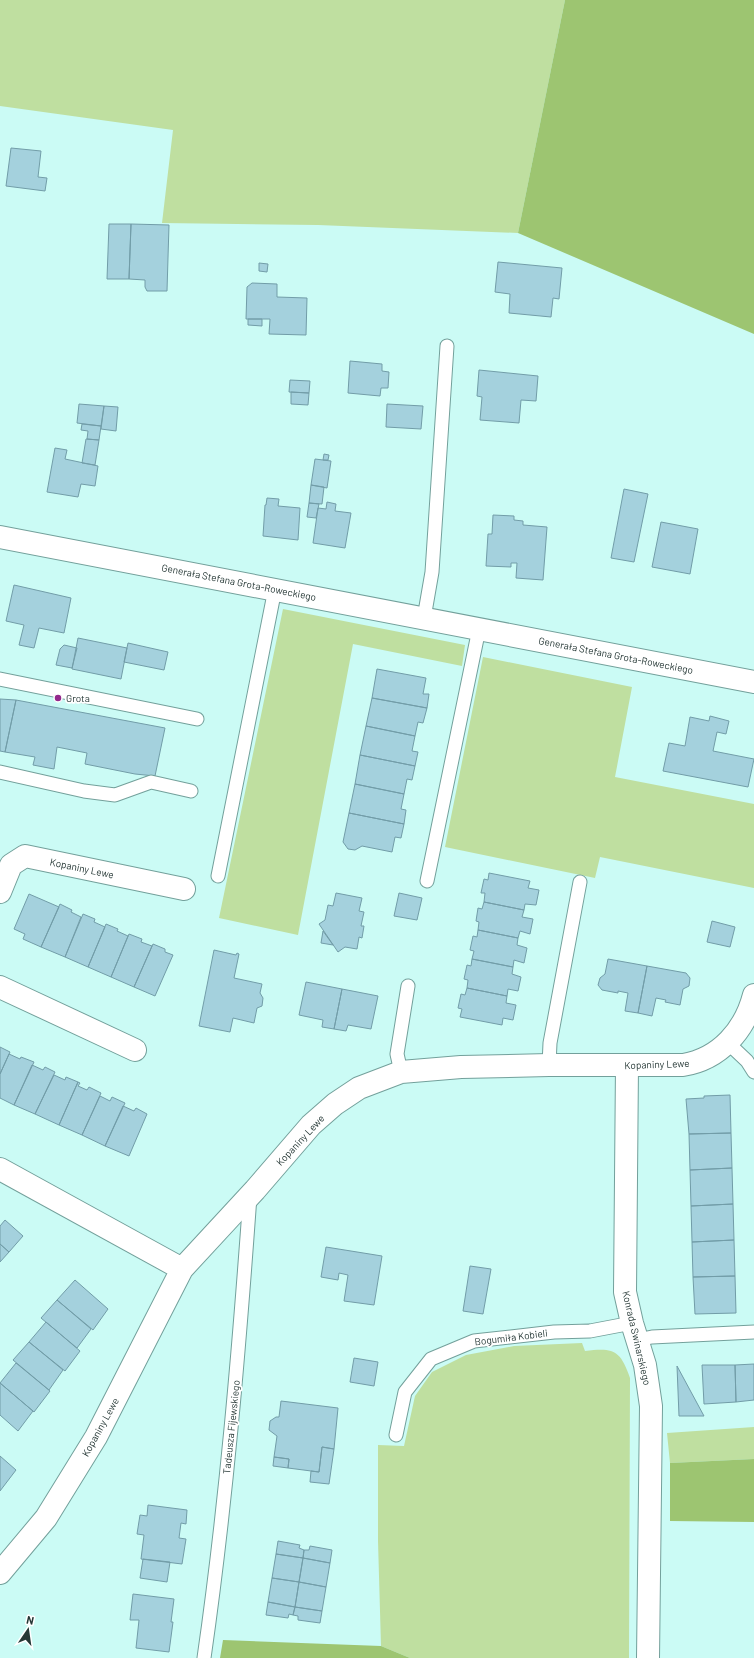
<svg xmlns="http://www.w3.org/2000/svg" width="754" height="1658" font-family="Barlow,sans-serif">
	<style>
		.green { fill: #bfdfa0 }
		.forest { fill: #9dc571 }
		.building { fill: #a4d1dd; stroke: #729da8 }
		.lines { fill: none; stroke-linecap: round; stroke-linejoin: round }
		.lane-casing { stroke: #73a09b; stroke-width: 15 }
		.street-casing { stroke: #73a09b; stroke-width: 24 }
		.secondary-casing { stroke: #73a09b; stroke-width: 24 }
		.lane { stroke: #fff; stroke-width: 13 }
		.street { stroke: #fff; stroke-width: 22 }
		.secondary { stroke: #fff; stroke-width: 22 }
		.poi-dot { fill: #93288b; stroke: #fff; stroke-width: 1.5 }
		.labels { text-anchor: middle; stroke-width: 3.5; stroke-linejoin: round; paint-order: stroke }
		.street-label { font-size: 10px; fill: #253735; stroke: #fff }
		.poi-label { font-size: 10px; fill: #253735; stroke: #fff; text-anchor: start }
	</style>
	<rect width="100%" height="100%" fill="#cbfbf5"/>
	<path class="green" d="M0,0h565l-47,233 -200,-8 -156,-2 11,-93 -173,-24z
		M283,609l182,36 -3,21 -109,-22 -55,291 -79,-17z
		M483,657l149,30 -17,90 139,27v84l-154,-31 -5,21 -150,-31z
		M582,1343l3,8c28,-3 35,-2 45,27l-1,280h-219l-29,-12 -3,-105v-96l26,1 11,-50 17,-24 34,-17 48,-9z
		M754,1427v32l-84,4 -3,-30z"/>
	<path class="forest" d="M565,0h189v334l-236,-101z
		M754,1459v63l-84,-1v-58z
		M223,1640l158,6 29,12h-190z"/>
	<path class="building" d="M11,148l30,3 -3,26 9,1 -2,13 -39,-5z
		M109,224h22l-2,55h-22z
		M131,224l38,1 -2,66h-20l-2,-4v-7l-16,-1z
		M498,262l64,6 -3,31 -6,-1 -2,19 -42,-4 1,-19 -15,-2z
		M259,263l9,1 -1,8 -8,-1z
		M252,283l25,1v13l30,1 -1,37 -37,-1 1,-15h-24l1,-32z
		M248,319h14v7l-14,-1z
		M350,361l32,3v7l7,1 -1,16h-7l-1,8 -32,-3z
		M479,370l59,6 -2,25 -15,-1 -2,23 -39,-3 2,-23 -5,-1z
		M290,380l20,1 -1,12 -20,-1z
		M291,392l18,1 -1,12 -17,-1z
		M79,404l25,2 -3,20 -24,-3z
		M387,404l36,2 -2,23 -35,-2z
		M104,406l14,1 -2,24 -15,-2z
		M82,424l19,2 -2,14 -12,-1 1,-8 -7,-1z
		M86,439l13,1 -4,25 -13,-2z
		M55,448l12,2 -2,9 33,7 -3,20 -14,-2 -3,13 -31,-5z
		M324,454l5,1 -1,5h-5z
		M315,459l16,2 -4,27 -16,-3z
		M311,485l13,2 -2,17 -13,-1z
		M624,489l24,5 -14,68 -23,-4z
		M267,498l12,1 -1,7 22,2 -2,32 -35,-4 2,-31h1z
		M327,502l9,2 -1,7 16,2 -6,35 -32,-5 5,-35 8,1z
		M309,503l10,1 -3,14 -9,-1z
		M493,515l21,1v4l9,1v4l24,2 -4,53 -27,-2 1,-15h-6v4l-25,-1 2,-32h4z
		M661,522l37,7 -8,45 -38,-7z
		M14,585l57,13 -7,35 -25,-5 -5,20 -15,-3 5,-20 -18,-4z
		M78,638l49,10 -6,31 -49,-10z
		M128,643l40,9 -4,18 -40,-8z
		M64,645l13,3 -5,20 -16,-3 4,-16z
		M377,669l49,9 -3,16h6l-2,14 -55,-10z
		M372,698l55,10 -4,15 -5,-1 -3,14 -49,-10z
		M0,699l16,1 -11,52 -5,-1z
		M16,700l149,28 -10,48 -20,-2 -50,-10 2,-11 -30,-6 -3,22 -21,-4 2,-8 -30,-5z
		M710,716l19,5 -3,13 -9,-2 -4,19 41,8 -6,28 -85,-16 6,-28 16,3 5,-29 19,4z
		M366,726l49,10 -3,15 6,1 -3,14 -55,-11z
		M360,755l55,11 -3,14 -5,-1 -3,15 -49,-10z
		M355,784l49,10 -3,15 5,1 -2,14 -55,-11z
		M349,813l55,11 -3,14 -6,-1 -3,15 -30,-6 -7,4 -7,-1 -5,-7z
		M489,873l41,8 -2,7 11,2 -3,15 -11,-1 -1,6 -40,-8 1,-9h-4l3,-14 4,1z
		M336,893l26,5 -3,13 5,1 -3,14h3l-2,12 -3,-1 -2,12 -12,-2 -7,5 -19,-28 6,-4 3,-15 5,1z
		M399,893l23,5 -5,22 -23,-4z
		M29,894l30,13 -18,40 -18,-8 2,-5 -11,-5z
		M484,902l40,8 -2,7 11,2 -3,15 -10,-3 -2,7 -40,-8 1,-8 -3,-1 2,-13 4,1z
		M60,904l12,6 -1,2 10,5 -16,40 -24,-10z
		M83,914l12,5 -1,3 11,5 -17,40 -23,-10z
		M712,921l23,6 -5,20 -23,-5z
		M106,924l12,5 -1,2 11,5 -17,41 -23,-10z
		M478,930l40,8 -1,7 10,3 -3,15 -10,-3 -1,7 -41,-8 2,-8 -4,-1 3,-14 4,1z
		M323,931l10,14 -12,-2z
		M129,934l13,5 -1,3 11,4 -18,41 -23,-10z
		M153,944l12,5v3l8,3 -18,41 -21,-9z
		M214,950l22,5 1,-2 2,1 -5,24 28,6 -2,9 3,5 -1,8 -5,2 -3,15 -21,-5 -3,14 -31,-6z
		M472,959l41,8 -1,7 9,3 -3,14 -10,-2 -1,7 -40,-8 1,-8 -4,-1 3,-14 4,1z
		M608,959l39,7 -9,47 -13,-2 3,-18 -10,-2v2l-16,-3 -4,-5 2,-7 5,-4z
		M647,966l39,7 4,5 -1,8 -6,3 -3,16 -15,-3 1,-2 -10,-2 -4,18 -14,-3z
		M306,982l36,7 -8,40 -12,-2 1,-7 -24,-5z
		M467,988l40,8 -1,7 10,2 -3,15 -10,-2 -1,7 -42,-8 2,-8 -4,-1 3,-14 4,1z
		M342,989l36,7 -7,33 -23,-4 -2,6 -12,-2z
		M0,1047l10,5 -10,22z
		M9,1054l11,5 1,-2 13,5 -20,43 -14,-7v-24z
		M32,1065l11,5 2,-3 10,5 -20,42 -21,-9z
		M54,1075l11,5 1,-3 12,5 -19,43 -24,-11z
		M78,1082l2,1 -2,3 9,4 2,-3 12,6 -19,42 -23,-10z
		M730,1095l1,38 -42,1 -3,-35 18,-1v-2z
		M100,1096l10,5 2,-4 13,6 -20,43 -23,-11z
		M123,1106l11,5 2,-3 11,6 -18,42 -24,-10z
		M731,1133l1,35 -42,2 -1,-36z
		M732,1168l1,36 -42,2 -1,-36z
		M733,1204l1,36 -42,2 -1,-36z
		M5,1220l18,16 -14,16 -9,-8v-18z
		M734,1240l1,36 -42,1 -1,-35z
		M0,1244l9,8 -9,10z
		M326,1247l56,9 -8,49 -30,-4 4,-26 -9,-2 -1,7 -17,-3z
		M470,1266l21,3 -8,45 -20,-3z
		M735,1276l1,37 -41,1 -2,-37z
		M75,1280l33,29 -15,21 -36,-30z
		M57,1300l34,29 -14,19 -36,-30z
		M46,1322l34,29 -15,20 -36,-29z
		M29,1342l34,28 -14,20 -36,-30z
		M354,1358l24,4 -4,24 -24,-4z
		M16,1363l34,28 -16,21 -34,-29z
		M754,1364v36l-18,2 -1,-37z
		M702,1365h33l1,37 -32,2z
		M677,1366l27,50h-25z
		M0,1383l33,28 -15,20 -18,-16z
		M281,1401l57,7 -4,41 -12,-2 -3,25 -31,-4 1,-9 -15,-2 3,-21 -8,-6 1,-9 6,-4h3z
		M322,1447l12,2 -5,35 -19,-2 1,-11 8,1z
		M0,1456l16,14 -16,21z
		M274,1457l15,2 -1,9 -15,-2z
		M148,1505l39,5 -1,14 -5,-1 -2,15 7,1 -4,25 -41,-5 3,-24 -7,-1 3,-19 7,1z
		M278,1541l22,4 -1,3 5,2 -1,8 -27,-4z
		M310,1546l22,4 -2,13 -27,-5 1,-8h5z
		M276,1554l27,4 -4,24 -27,-4z
		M303,1558l27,5 -4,24 -27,-5z
		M143,1559l27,3 -3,20 -27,-4z
		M272,1578l27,4 -4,25 -27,-5z
		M299,1582l27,5 -4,24 -27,-4z
		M133,1594l41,5 -3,23h2l-4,30 -33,-4 3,-28h-9z
		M268,1602l27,5 -2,8 -4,-1 -1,4 -22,-3z
		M295,1607l27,4 -2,12 -22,-3v-4l-5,-1z"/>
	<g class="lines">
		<defs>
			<path id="lane" d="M424,618l8,-46 15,-226
				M0,679l197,40
				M0,772l84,19 31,4 36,-13 40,9
				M218,876l57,-287
				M427,881l52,-252
				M728,1043l19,18 7,11
				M549,1065l1,-22 30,-161
				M401,1072l-4,-18 11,-68
				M637,1340l15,-3 102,-5
				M396,1435l9,-43 26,-33 43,-18 80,-9 36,-1 42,-8
				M204,1658c22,-153 35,-308 46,-462"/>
			<path id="street" d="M0,892l11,-27 14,-9 159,33
				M0,987l135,63
				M627,1065l-2,227 7,31 13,42 6,41 -3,252
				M0,1169l182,100
				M0,1573l46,-55 50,-81 86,-168 73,-79 56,-65 24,-21 24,-16 42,-16 60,-5 88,-2h134c37,-6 62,-35 71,-70"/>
			<path id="secondary" d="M0,537l754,145"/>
		</defs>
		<use href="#lane" class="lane-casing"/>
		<use href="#street" class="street-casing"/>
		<use href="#secondary" class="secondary-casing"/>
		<use href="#lane" class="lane"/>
		<use href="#street" class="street"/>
		<use href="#secondary" class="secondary"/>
	</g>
	<circle class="poi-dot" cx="58" cy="698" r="4"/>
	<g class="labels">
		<g class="street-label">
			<text transform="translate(239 582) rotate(11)" y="4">Generała Stefana Grota-Roweckiego</text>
			<text transform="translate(616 655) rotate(11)" y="4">Generała Stefana Grota-Roweckiego</text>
			<text transform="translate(82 868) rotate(12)" y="4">Kopaniny Lewe</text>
			<text transform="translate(657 1064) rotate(-2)" y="4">Kopaniny Lewe</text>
			<text transform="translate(300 1140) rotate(-47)" y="4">Kopaniny Lewe</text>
			<text transform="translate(511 1337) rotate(-7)" y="4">Bogumiła Kobieli</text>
			<text transform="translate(637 1338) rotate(77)" y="4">Konrada Swinarskiego</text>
			<text transform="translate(100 1427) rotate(-61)" y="4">Kopaniny Lewe</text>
			<text transform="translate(231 1427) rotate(-84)" y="4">Tadeusza Fijewskiego</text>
		</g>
		<g class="poi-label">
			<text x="66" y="702">Grota</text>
		</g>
	</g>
	<g transform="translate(28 1630) rotate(13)" stroke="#ffffff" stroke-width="3" paint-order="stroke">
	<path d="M0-3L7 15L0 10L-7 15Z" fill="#253735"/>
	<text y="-6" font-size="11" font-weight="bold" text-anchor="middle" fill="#253735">N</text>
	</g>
</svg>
